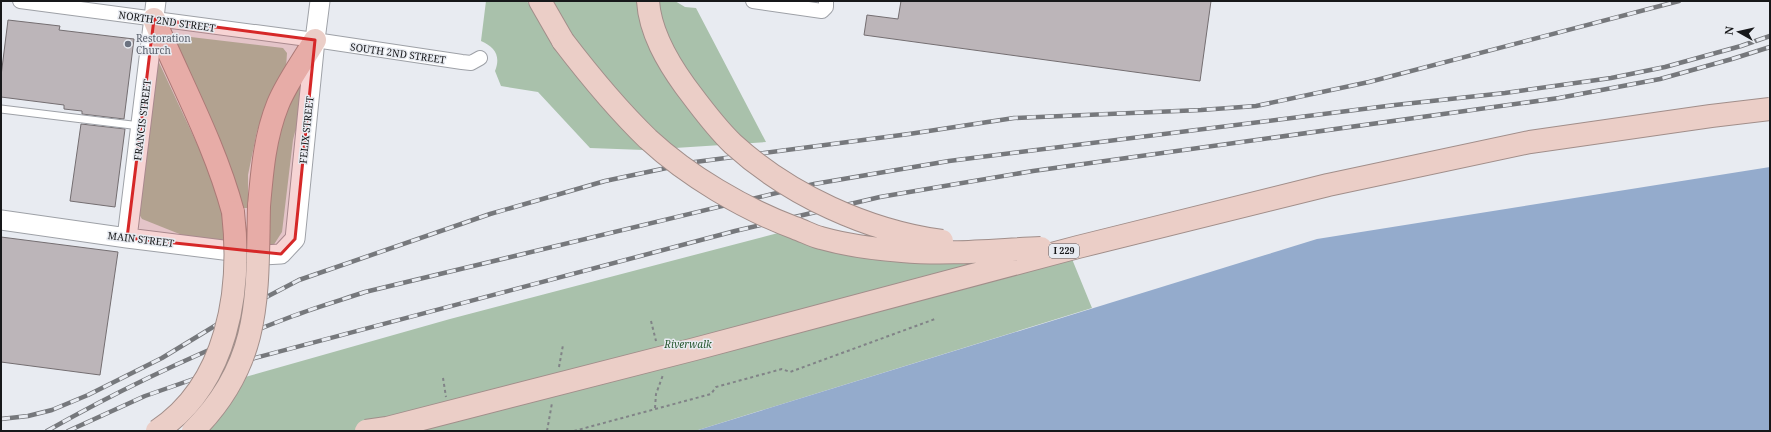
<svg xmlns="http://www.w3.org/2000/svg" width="1771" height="432" font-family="'Noto Serif',serif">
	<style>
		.green { fill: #a9c1ab }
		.water { fill: #94abcc }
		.building { fill: #bcb5b9; stroke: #746e71 }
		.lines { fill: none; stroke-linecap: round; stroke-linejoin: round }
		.service-casing { stroke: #9ea1a7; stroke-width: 9 }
		.minor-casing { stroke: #9ea1a7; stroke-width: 16 }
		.secondary-casing { stroke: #9ea1a7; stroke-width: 21 }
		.motorway-casing { stroke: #a18e8a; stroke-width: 24 }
		.path { stroke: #818387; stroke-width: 2; stroke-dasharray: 3 3; stroke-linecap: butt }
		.service { stroke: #fff; stroke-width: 7 }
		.minor { stroke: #fff; stroke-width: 14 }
		.secondary { stroke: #fff; stroke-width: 19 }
		.motorway { stroke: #ebcec7; stroke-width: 22 }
		.rail-casing { stroke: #76787c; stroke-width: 4.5 }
		.rail { stroke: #e8ebf1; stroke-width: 3; stroke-dasharray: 9; stroke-linecap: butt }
		.motorway-bridge-casing { stroke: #a18e8a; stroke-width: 24; stroke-linecap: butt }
		.motorway-bridge { stroke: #ebcec7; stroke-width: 22 }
		.marked { fill: #d62828; fill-opacity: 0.2; stroke: #d62828; stroke-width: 3; stroke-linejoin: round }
		.worship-dot { fill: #6b7280; stroke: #e8ebf1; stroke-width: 1.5 }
		.labels { text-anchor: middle; stroke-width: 3; stroke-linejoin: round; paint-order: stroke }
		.shield { fill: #e8ebf1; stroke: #56575a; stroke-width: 1 }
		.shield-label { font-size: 9px; font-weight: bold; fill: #17181a }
		.street-label { font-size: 10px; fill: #17181a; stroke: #e8ebf1 }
		.worship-label { font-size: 10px; fill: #5b616d; stroke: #e8ebf1; text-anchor: start }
		.park-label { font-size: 10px; font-style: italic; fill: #26562e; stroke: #e8ebf1 }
	</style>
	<rect width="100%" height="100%" fill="#e8ebf1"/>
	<path class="green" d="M486,1h41l22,38 17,-11 -15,-27h124l10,6 11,1 70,134 -122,8 -54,-2 -52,-56 -37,-6 -6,-15c6,-15 0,-24 -14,-30z
		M174,35l109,13 4,5 -1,15 -18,35 -11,28 -9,44v33h-11l-67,-170z
		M155,54l43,92 22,51 5,47 -28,-3 -55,-22 -3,-5z
		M311,54l-9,69 -7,9 -2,8 -11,92 -9,14 -10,2 4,-68 15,-64z
		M778,233l45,12 249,14 20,49 -397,123h-499l42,-52 212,-60z"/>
	<path class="water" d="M1770,167v264h-1075l622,-192z"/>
	<path class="building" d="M901,1h310l-11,80 -336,-46 3,-20 31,4z
		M8,20l52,6 -1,4 75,9 -10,80 -42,-5v-3l-18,-2v-4l-63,-8v-21z
		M81,124l44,5 -10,78 -45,-6z
		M1,237l117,15 -18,123 -99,-13z"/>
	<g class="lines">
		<defs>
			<path id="service" d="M1,109l139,17"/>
			<path id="minor" d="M20,1l295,39 147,22 9,1 9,-5
				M753,1l69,10 4,-4v-6"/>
			<path id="secondary" d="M1,220l126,18 136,17 18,-1 14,-15 20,-199 5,-39
				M127,238l29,-237"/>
			<path id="motorway" d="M540,1l23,40
				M154,19c27,64 61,126 79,193
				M259,206c3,-35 6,-70 19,-102 9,-22 25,-43 37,-64"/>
		</defs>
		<use href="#service" class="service-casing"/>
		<use href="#minor" class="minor-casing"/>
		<use href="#secondary" class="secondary-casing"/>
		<use href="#motorway" class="motorway-casing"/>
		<path class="path" d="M651,321l5,20
			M559,367l4,-22
			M443,378l3,19
			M655,408l1,-14 7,-19
			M547,431l5,-28
			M574,431l137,-37 5,-7 66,-18 8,3 145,-53"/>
		<use href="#service" class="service"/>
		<use href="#minor" class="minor"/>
		<use href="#secondary" class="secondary"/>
		<use href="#motorway" class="motorway"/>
		<defs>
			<path id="rail" d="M1,419l27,-3 24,-6 36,-15 74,-37 74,-45 63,-33 191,-66 115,-33 90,-19 214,-28 105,-16 187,-8 55,-4 113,-24 310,-81
				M47,431c79,-45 161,-83 246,-115 24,-9 48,-16 72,-24l449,-108 135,-23 446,-56 110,-12 106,-15 54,-11 76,-21 29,-10
				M68,431l77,-35 106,-37 484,-128 145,-34 153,-26 526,-73 101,-19 72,-20 38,-12"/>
		</defs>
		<use href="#rail" class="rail-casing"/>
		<use href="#rail" class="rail"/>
		<defs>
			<path id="motorway-bridge" d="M648,1c2,31 19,60 37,85 15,20 30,41 48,58 56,51 135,87 209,97
				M563,41c26,34 54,68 85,98 40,37 96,70 147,89 9,3 17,8 26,10 25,7 54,11 81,13 46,4 92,-1 139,-3
				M157,431c71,-47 85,-141 76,-219
				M193,431c69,-68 64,-135 66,-225
				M366,431l21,-3 308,-79 383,-102 250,-62 202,-43 181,-26 59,-7"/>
		</defs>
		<use href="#motorway-bridge" class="motorway-bridge-casing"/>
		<use href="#motorway-bridge" class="motorway-bridge"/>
	</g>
	<path class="marked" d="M154,19l161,21 -20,199 -14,15 -154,-16z"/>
	<circle class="worship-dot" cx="128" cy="44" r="4"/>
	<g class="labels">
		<rect class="shield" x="1049" y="244" width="30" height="14" rx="3"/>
		<g class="shield-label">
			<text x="1064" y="254">I 229</text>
		</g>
		<g class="street-label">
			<text transform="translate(167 21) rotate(8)" y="4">NORTH 2ND STREET</text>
			<text transform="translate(398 53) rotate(8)" y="4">SOUTH 2ND STREET</text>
			<text transform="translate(142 120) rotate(-83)" y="4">FRANCIS STREET</text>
			<text transform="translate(306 130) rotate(-84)" y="4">FELIX STREET</text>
			<text transform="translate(141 239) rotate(7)" y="4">MAIN STREET</text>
		</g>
		<g class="worship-label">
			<text x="136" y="42">Restoration<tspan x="136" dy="12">Church</tspan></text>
		</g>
		<g class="park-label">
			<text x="688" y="348">Riverwalk</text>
		</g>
	</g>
	<rect width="1771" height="432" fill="none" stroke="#17181a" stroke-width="4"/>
	<g transform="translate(1739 32) rotate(278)" stroke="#e8ebf1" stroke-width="3" paint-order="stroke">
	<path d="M0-3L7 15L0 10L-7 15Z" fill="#17181a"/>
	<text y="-6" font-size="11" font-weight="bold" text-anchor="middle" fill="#17181a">N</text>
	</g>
</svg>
